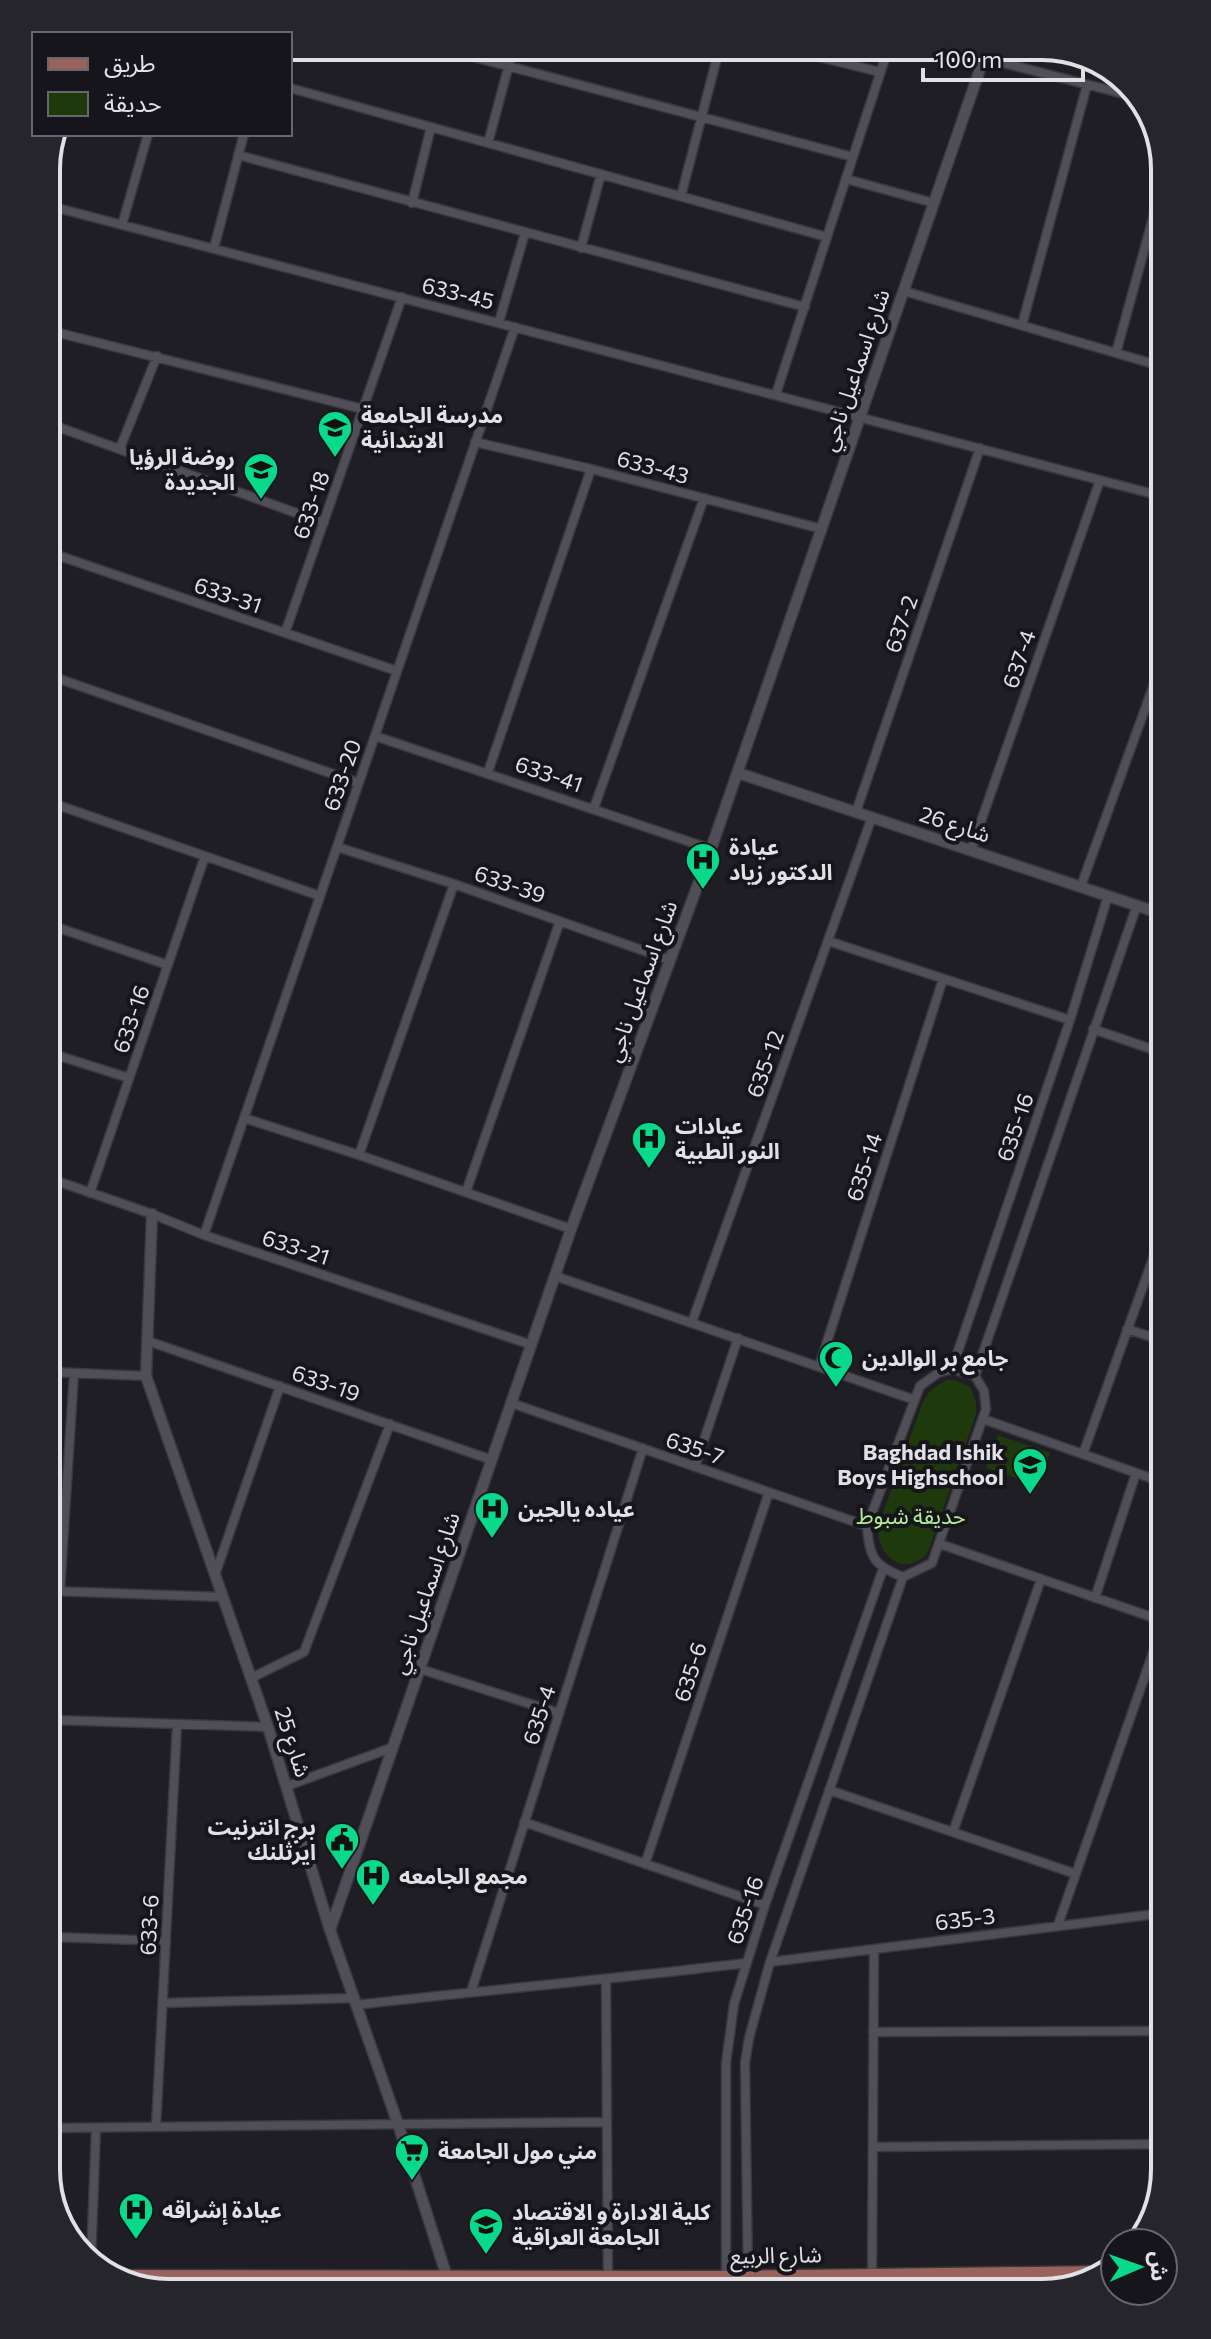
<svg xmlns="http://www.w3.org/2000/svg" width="1211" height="2339" font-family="Commissioner,'Noto Sans Arabic',sans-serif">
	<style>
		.green { fill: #1e3a0c }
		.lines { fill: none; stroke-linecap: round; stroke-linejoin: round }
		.minor-casing { stroke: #38383d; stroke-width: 11 }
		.tertiary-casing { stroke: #38383d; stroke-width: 13 }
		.primary-casing { stroke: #38383d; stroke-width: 17 }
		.minor { stroke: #504f58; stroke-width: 8 }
		.tertiary { stroke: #504f58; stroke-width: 10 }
		.primary { stroke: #99635b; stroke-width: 14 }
		.labels { text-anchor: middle; stroke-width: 8; stroke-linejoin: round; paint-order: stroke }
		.street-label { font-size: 22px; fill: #e0e0e5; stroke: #16151c }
		.poi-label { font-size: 22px; font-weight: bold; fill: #e0e0e5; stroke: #16151c; text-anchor: start }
		.park-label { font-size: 22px; fill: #b4ee97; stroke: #16151c }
		.rim { fill: none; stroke: #e0e0e5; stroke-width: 4 }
	</style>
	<rect width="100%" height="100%" fill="#1f1e25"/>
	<path class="green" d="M946,1380h8l16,7 6,15v12l-48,138c-23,27 -51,5 -50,-25l46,-128 7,-9z
		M998,1435l52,18 -11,33 -53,-18z"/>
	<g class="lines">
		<defs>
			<path id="minor" d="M432,46l421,111
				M775,46l105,26
				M984,58l152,39
				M290,88l537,149
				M488,143l26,-97
				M238,155l567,152
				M846,179l88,24
				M681,196l39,-150
				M412,203l19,-76
				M46,205l1111,290
				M122,225l26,-91
				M214,248l30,-114
				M581,248l20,-74
				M904,291l253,74
				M499,322l26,-89
				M1022,325l65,-240
				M47,330l316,79
				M1116,353l40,-146
				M776,394l113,-348
				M47,423l277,100
				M475,442l116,27 231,60
				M120,448l37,-92
				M48,552l349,119
				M285,633l117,-336
				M48,675l311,108
				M375,736l336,113
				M488,772l103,-303
				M49,802l271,94
				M594,808l110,-310
				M856,812l124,-364
				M337,847l117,37 216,76
				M971,850l129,-370
				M1081,886l77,-213
				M50,925l118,40
				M828,941l242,79
				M1093,1029l67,23
				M50,1053l79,25
				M244,1118l115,37 212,74
				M359,1155l95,-271
				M51,1179l101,35 52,21 328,110
				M466,1192l94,-271
				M90,1193l115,-337
				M204,1235l311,-908
				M555,1276l360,124
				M692,1322l180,-505
				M1127,1329l34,11
				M148,1341l344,119
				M819,1367l124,-388
				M952,1369l23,7 9,15 2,18 -54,154 -29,14c-29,-11 -34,-20 -36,-51l53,-140 18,-13z
				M952,1369l118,-349 38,-124
				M52,1372l94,4
				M975,1376l162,-471
				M511,1403l356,123
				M983,1419l179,63
				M1083,1454l78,-218
				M695,1467l43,-129
				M940,1544l223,77
				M215,1575l65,-189
				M52,1591l171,6
				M60,1591l14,-218
				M1095,1598l41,-125
				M420,1669l139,44
				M251,1678l53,-26 86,-228
				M53,1720l215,7
				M287,1786l104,-38
				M829,1790l247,84
				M524,1822l241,83
				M953,1832l88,-253
				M645,1864l124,-372
				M1058,1925l105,-301
				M54,1937l112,4
				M770,1962l394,-49
				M606,1981l2,296
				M471,1992l172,-544
				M163,2003l192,-5
				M356,2005c130,-15 260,-26 390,-42
				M873,2032l291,-1
				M156,2127l21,-402
				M55,2128l552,-6
				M873,2147l292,-3
				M91,2261l5,-133
				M872,2275l2,-326
				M726,2278v-215l8,-59 31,-99 118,-336
				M748,2278l-3,-215 4,-25 21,-76 133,-385"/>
			<path id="tertiary" d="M738,773l421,140
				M152,1214l-6,162 122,351 62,203 68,194 49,153
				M330,1930l241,-701 140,-380 277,-803"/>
			<path id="primary" d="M115,2277l611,1 376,-5"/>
		</defs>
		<use href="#minor" class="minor-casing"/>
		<use href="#tertiary" class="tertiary-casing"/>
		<use href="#primary" class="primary-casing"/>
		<use href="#minor" class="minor"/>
		<use href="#tertiary" class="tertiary"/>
		<use href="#primary" class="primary"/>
	</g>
	<defs>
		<symbol id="university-pin" viewBox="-11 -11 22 30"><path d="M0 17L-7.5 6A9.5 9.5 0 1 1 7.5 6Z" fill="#08d98b" stroke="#16151c"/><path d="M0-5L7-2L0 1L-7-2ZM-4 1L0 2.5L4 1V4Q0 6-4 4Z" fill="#111"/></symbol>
		<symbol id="school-pin" viewBox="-11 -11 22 30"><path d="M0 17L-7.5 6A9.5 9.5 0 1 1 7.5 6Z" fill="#08d98b" stroke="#16151c"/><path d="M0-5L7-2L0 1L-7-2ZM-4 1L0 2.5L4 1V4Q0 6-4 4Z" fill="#111"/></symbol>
		<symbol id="hospital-pin" viewBox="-11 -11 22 30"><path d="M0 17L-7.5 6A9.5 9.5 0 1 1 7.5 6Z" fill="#08d98b" stroke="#16151c"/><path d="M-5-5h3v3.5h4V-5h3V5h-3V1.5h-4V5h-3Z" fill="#111"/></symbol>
		<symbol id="mosque-pin" viewBox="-11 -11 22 30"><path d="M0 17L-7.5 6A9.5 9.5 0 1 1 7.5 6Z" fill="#08d98b" stroke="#16151c"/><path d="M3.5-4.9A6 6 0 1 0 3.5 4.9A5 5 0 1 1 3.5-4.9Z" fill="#111"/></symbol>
		<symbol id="civic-pin" viewBox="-11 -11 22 30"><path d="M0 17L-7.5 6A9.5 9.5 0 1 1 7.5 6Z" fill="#08d98b" stroke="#16151c"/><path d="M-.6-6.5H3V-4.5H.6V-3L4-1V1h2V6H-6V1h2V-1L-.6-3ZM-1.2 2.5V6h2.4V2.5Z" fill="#111"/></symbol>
		<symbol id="supermarket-pin" viewBox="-11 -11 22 30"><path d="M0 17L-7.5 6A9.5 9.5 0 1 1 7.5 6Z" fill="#08d98b" stroke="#16151c"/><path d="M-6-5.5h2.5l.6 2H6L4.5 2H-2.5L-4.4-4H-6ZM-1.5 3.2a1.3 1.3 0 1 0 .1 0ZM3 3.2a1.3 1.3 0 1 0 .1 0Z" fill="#111"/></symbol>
	</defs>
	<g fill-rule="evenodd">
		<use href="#university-pin" x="315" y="408" width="40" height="54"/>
		<use href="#school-pin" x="241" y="450" width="40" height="54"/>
		<use href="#hospital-pin" x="683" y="840" width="40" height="54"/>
		<use href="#hospital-pin" x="629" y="1119" width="40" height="54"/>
		<use href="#mosque-pin" x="816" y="1338" width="40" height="54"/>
		<use href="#school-pin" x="1010" y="1445" width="40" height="54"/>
		<use href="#hospital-pin" x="472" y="1489" width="40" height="54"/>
		<use href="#civic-pin" x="322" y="1820" width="40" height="54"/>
		<use href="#hospital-pin" x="353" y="1856" width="40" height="54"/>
		<use href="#supermarket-pin" x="392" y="2131" width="40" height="54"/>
		<use href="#hospital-pin" x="116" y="2190" width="40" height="54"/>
		<use href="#university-pin" x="466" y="2205" width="40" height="54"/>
	</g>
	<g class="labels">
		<g class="street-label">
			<text transform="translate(458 293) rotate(14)" y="8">633-45</text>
			<text transform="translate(855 370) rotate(-71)" y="8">شارع اسماعيل ناجي</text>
			<text transform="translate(653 467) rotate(15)" y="8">633-43</text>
			<text transform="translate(311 505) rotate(-71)" y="8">633-18</text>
			<text transform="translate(228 595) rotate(19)" y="8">633-31</text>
			<text transform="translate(901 624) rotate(-71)" y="8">637-2</text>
			<text transform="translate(1019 659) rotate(-71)" y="8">637-4</text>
			<text transform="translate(549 774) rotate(19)" y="8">633-41</text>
			<text transform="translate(342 775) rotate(-71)" y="8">633-20</text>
			<text transform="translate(955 824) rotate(18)" y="8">شارع 26</text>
			<text transform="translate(510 884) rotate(19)" y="8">633-39</text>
			<text transform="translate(641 981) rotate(-70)" y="8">شارع اسماعيل ناجي</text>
			<text transform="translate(131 1019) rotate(-71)" y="8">633-16</text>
			<text transform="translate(765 1064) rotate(-70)" y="8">635-12</text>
			<text transform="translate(1015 1127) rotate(-71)" y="8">635-16</text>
			<text transform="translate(864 1167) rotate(-72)" y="8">635-14</text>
			<text transform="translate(296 1247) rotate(18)" y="8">633-21</text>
			<text transform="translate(326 1383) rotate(19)" y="8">633-19</text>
			<text transform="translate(695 1448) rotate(19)" y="8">635-7</text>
			<text transform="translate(425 1593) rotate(-71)" y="8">شارع اسماعيل ناجي</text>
			<text transform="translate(690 1672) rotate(-72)" y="8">635-6</text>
			<text transform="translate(539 1715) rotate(-72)" y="8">635-4</text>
			<text transform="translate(293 1742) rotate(72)" y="8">شارع 25</text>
			<text transform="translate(745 1910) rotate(-71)" y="8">635-16</text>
			<text transform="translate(965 1919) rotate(-7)" y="8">635-3</text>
			<text transform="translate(149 1925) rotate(-87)" y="8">633-6</text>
			<text transform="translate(776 2255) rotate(-1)" y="8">شارع الربيع</text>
		</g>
		<g class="poi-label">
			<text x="361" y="423">مدرسة الجامعة<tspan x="361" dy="25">الابتدائية</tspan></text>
			<text x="235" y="465" text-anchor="end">روضة الرؤيا<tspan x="235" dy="25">الجديدة</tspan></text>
			<text x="729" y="855">عيادة<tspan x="729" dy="25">الدكتور زياد</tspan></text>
			<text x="675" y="1134">عيادات<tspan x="675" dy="25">النور الطبية</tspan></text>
			<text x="862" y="1366">جامع بر الوالدين</text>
			<text x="1004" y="1460" text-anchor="end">Baghdad Ishik<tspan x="1004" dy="25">Boys Highschool</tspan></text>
			<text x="518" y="1517">عياده يالجين</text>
			<text x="316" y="1835" text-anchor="end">برج انترنيت<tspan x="316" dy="25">ايرثلنك</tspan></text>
			<text x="399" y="1884">مجمع الجامعه</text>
			<text x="438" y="2159">مني مول الجامعة</text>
			<text x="162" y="2218">عيادة إشراقه</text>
			<text x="512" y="2220">كلية الادارة و الاقتصاد<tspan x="512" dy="25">الجامعة العراقية</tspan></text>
		</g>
		<g class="park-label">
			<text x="911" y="1524">حديقة شبوط</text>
		</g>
	</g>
	<path d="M0 0H1211V2339H0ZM169 60H1042A109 109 0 0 1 1151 169V2170A109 109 0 0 1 1042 2279H169A109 109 0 0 1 60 2170V169A109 109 0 0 1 169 60Z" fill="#26252c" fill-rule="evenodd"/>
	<path class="rim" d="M169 60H1042A109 109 0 0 1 1151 169V2170A109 109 0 0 1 1042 2279H169A109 109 0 0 1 60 2170V169A109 109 0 0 1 169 60Z"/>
	<rect x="32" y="32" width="260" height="104" fill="#16151c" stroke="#67666c" stroke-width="2"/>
	<rect x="48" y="58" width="40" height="12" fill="#99635b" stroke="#67666c" stroke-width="2"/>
	<text x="104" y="72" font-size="24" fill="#e0e0e5">طريق</text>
	<rect x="48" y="92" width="40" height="24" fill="#1e3a0c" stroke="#67666c" stroke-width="2"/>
	<text x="104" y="112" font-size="24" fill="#e0e0e5">حديقة</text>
	<g transform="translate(1139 2267) rotate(88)"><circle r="38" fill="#16151c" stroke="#67666c" stroke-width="2"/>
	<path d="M0-6L14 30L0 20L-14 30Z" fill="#08d98b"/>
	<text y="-12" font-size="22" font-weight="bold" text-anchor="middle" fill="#e0e0e5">ش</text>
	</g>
	<path d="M923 68v12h160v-12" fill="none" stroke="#e0e0e5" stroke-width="4"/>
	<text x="935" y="68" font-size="24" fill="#e0e0e5" stroke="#16151c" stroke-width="6" paint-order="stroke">100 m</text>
</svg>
